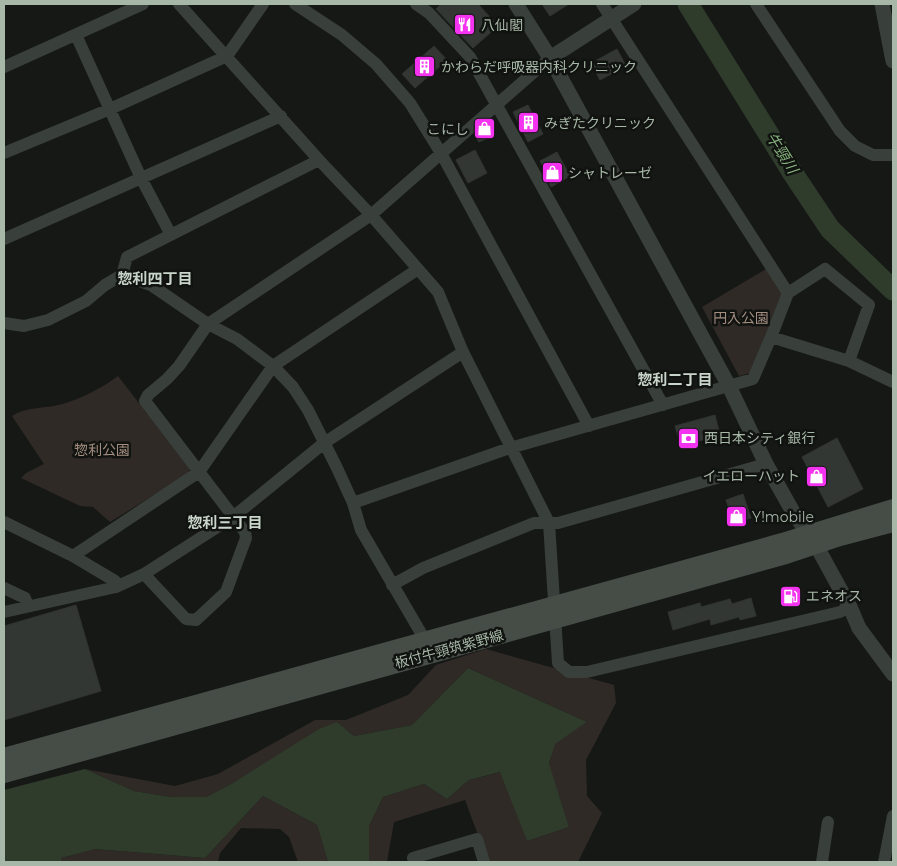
<svg xmlns="http://www.w3.org/2000/svg" width="897" height="866" font-family="Montserrat,'Noto Sans JP',sans-serif">
	<style>
		.green { fill: #302a26 }
		.water { fill: #2f3c2c }
		.lines { fill: none; stroke-linecap: round; stroke-linejoin: round }
		.river { stroke: #2f3c2c; stroke-width: 21 }
		.building { fill: #333734; stroke: #303431 }
		.minor { stroke: #393f3a; stroke-width: 12 }
		.tertiary { stroke: #393f3a; stroke-width: 15 }
		.secondary { stroke: #454d46; stroke-width: 18 }
		.labels { text-anchor: middle; stroke-width: 5; stroke-linejoin: round; paint-order: stroke }
		.poi-label { font-size: 14px; fill: #a8b8a8; stroke: #111311; text-anchor: start }
		.park-label { font-size: 14px; fill: #a38e7f; stroke: #111311 }
		.street-label { font-size: 14px; fill: #a8b8a8; stroke: #111311 }
		.water-label { font-size: 15px; font-style: italic; fill: #88b37e; stroke: #111311 }
		.neighbourhood-label { font-size: 15px; font-weight: bold; fill: #c9d4ca; stroke: #111311 }
	</style>
	<rect width="100%" height="100%" fill="#161816"/>
	<path class="green" d="M766,269l16,25 -31,79 -12,3 -37,-69z
		M118,376l72,93 -2,5 -78,48 -17,-15 -13,-1 -59,-28 5,-5 18,-9 -32,-48c16,-10 36,-7 54,-13 18,-6 36,-15 52,-27z
		M486,649l128,36 2,18 -30,57 1,36 15,17 -24,49h-90l-23,-62 -71,22 -7,40h-18v-36l14,-29 41,-13 23,15 22,-19 32,-8 26,69 42,-14 -20,-63 5,-20 33,-22 -119,-54 -56,57 -58,11 -17,-14 -104,61 -27,14h-35l-37,-6 -49,-22 90,17 43,-12 97,-54h31l62,-25 28,-30z
		M263,796l54,29 11,37h-30l-9,-25 -9,-8 -39,-1 -21,25 -2,9h-157v-4l33,-9 111,9z"/>
	<path class="water" d="M468,668l119,54 -32,22 -6,19 20,64 -42,14 -27,-69 -31,8 -22,19 -23,-15 -41,13 -14,29v36h-41l-11,-37 -54,-29 -58,62 -110,-9 -34,9v4h-57v-72l81,-21 49,22 37,6h35l27,-14 86,-54 18,-7 17,14 58,-11z"/>
	<g class="lines">
		<path class="river" d="M688,4l106,171 36,54 63,61"/>
	</g>
	<path class="building" d="M441,4h37l20,22 -25,22 -37,-39z
		M542,4h27l-19,12z
		M434,46l13,14 -32,28 -13,-14z
		M617,49l9,17 -26,14 -7,-13 4,-7z
		M528,105l15,29 -15,8 -15,-30z
		M489,123l6,12 -16,7 -5,-7z
		M475,150l12,23 -19,10 -12,-23z
		M557,152l13,24 -19,11 -4,-8 2,-2 -9,-16z
		M715,415l5,20 -39,11 -6,-20z
		M837,438l26,51 -35,18 -26,-50z
		M743,494l8,24 -17,6 -8,-24z
		M751,598l5,18 -16,4 -1,-3 -28,8 -1,-6 -37,11 -5,-18 32,-9 1,4 29,-8 2,5z
		M76,605l25,86 -97,29v-94z"/>
	<g class="lines">
		<path class="minor" d="M295,4l47,31 34,29 34,39 31,50 148,273
			M416,4l13,9 41,44 193,348
			M602,4l186,289
			M756,4l84,127 15,15 18,9h20
			M76,35l65,143 30,57
			M4,67l139,-63
			M4,153l106,-44 117,-53 36,-52
			M4,239l277,-123
			M122,275l5,-18 192,-97
			M4,323l20,3 24,-6 38,-19 19,-16 17,-10 29,10 57,39 29,15 36,27 20,21 15,23 29,58 16,35 8,27 64,110
			M771,337l17,-44 37,-24 44,36 -20,56
			M463,352l86,171 9,140 11,9h18l253,-60 10,-5
			M353,503l157,-55 243,-69 18,-42 78,24 44,21
			M4,522l69,34 42,25 1,6
			M73,556l126,-84 74,-106 145,-97
			M144,574l42,45 10,1 30,-28 20,-54 -1,-6 -100,-131 3,-6 19,-16 12,-13 29,-42 163,-109 179,-157
			M392,585l31,-17 111,-45h24l208,-59
			M4,588l21,10 3,8
			M4,612l112,-25 28,-13 89,-57 91,-74 139,-91 -25,-60 -67,-77 -52,-55 -140,-156
			M414,862l-1,-4 64,-19 7,23
			M822,862l6,-40
			M884,862l9,-46"/>
		<path class="tertiary" d="M516,4l34,54 179,328 37,78 27,48 23,33 34,62 9,21 34,46
			M882,4l11,57
			M550,58l84,-54"/>
		<path class="secondary" d="M4,757l778,-215 111,-34
			M4,774l782,-219 54,-18 53,-14"/>
	</g>
	<defs>
		<symbol id="restaurant-square" viewBox="-11 -11 22 22"><rect x="-9" y="-9" width="18" height="18" rx="4" fill="#f333ef" stroke="#111311"/><path d="M-5-6h1v4h1v-4h1v4h1v-4h1v5L-1.5 .5V6h-2V.5L-5-1ZM5-6V6H3V1.5H1.5Q1.5-4 5-6Z" fill="#fff"/></symbol>
		<symbol id="building-square" viewBox="-11 -11 22 22"><rect x="-9" y="-9" width="18" height="18" rx="4" fill="#f333ef" stroke="#111311"/><path d="M-4-6H4V6H1V3H-1V6H-4ZM-2.5-4.3h1.7v1.8h-1.7ZM.8-4.3h1.7v1.8H.8ZM-2.5-1h1.7V.8h-1.7ZM.8-1h1.7V.8H.8Z" fill="#fff"/></symbol>
		<symbol id="shop-square" viewBox="-11 -11 22 22"><rect x="-9" y="-9" width="18" height="18" rx="4" fill="#f333ef" stroke="#111311"/><path d="M-5-2.5h2.3a2.7 3.5 0 0 1 5.4 0H5L5.5 6h-11ZM-1.5-2.5h3a1.5 2.3 0 0 0-3 0Z" fill="#fff"/></symbol>
		<symbol id="bank-square" viewBox="-11 -11 22 22"><rect x="-9" y="-9" width="18" height="18" rx="4" fill="#f333ef" stroke="#111311"/><path d="M-6-4H6V4H-6ZM0-2.3a2.3 2.3 0 1 0 0 4.6a2.3 2.3 0 1 0 0-4.6Z" fill="#fff"/></symbol>
		<symbol id="fuel-square" viewBox="-11 -11 22 22"><rect x="-9" y="-9" width="18" height="18" rx="4" fill="#f333ef" stroke="#111311"/><path d="M-5.5-6h7V0h2V4h1.3V-2.5L3-4.5l.8-.8L6-3V5H2.5V1h-1V6h-7ZM-4.2-4.7v3.2H.2V-4.7Z" fill="#fff"/></symbol>
	</defs>
	<g fill-rule="evenodd">
		<use href="#restaurant-square" x="452" y="12" width="25" height="25"/>
		<use href="#building-square" x="412" y="54" width="25" height="25"/>
		<use href="#building-square" x="516" y="110" width="25" height="25"/>
		<use href="#shop-square" x="472" y="116" width="25" height="25"/>
		<use href="#shop-square" x="540" y="160" width="25" height="25"/>
		<use href="#bank-square" x="676" y="426" width="25" height="25"/>
		<use href="#shop-square" x="804" y="464" width="25" height="25"/>
		<use href="#shop-square" x="724" y="504" width="25" height="25"/>
		<use href="#fuel-square" x="778" y="584" width="25" height="25"/>
	</g>
	<g class="labels">
		<g class="poi-label">
			<text x="481" y="30">八仙閣</text>
			<text x="441" y="72">かわらだ呼吸器内科クリニック</text>
			<text x="544" y="128">みぎたクリニック</text>
			<text x="469" y="134" text-anchor="end">こにし</text>
			<text x="568" y="178">シャトレーゼ</text>
			<text x="704" y="443">西日本シティ銀行</text>
			<text x="800" y="481" text-anchor="end">イエローハット</text>
			<text x="752" y="522">Y!mobile</text>
			<text x="806" y="601">エネオス</text>
		</g>
		<g class="park-label">
			<text x="741" y="323">円入公園</text>
			<text x="102" y="455">惣利公園</text>
		</g>
		<g class="street-label">
			<text transform="translate(449 649) rotate(-15)" y="5">板付牛頸筑紫野線</text>
		</g>
		<g class="water-label">
			<text transform="translate(782 153) rotate(58)" y="5">牛頸川</text>
		</g>
		<g class="neighbourhood-label">
			<text x="155" y="284">惣利四丁目</text>
			<text x="675" y="385">惣利二丁目</text>
			<text x="225" y="528">惣利三丁目</text>
		</g>
	</g>
	<rect width="897" height="866" fill="none" stroke="#a8b8a8" stroke-width="10"/>
</svg>
